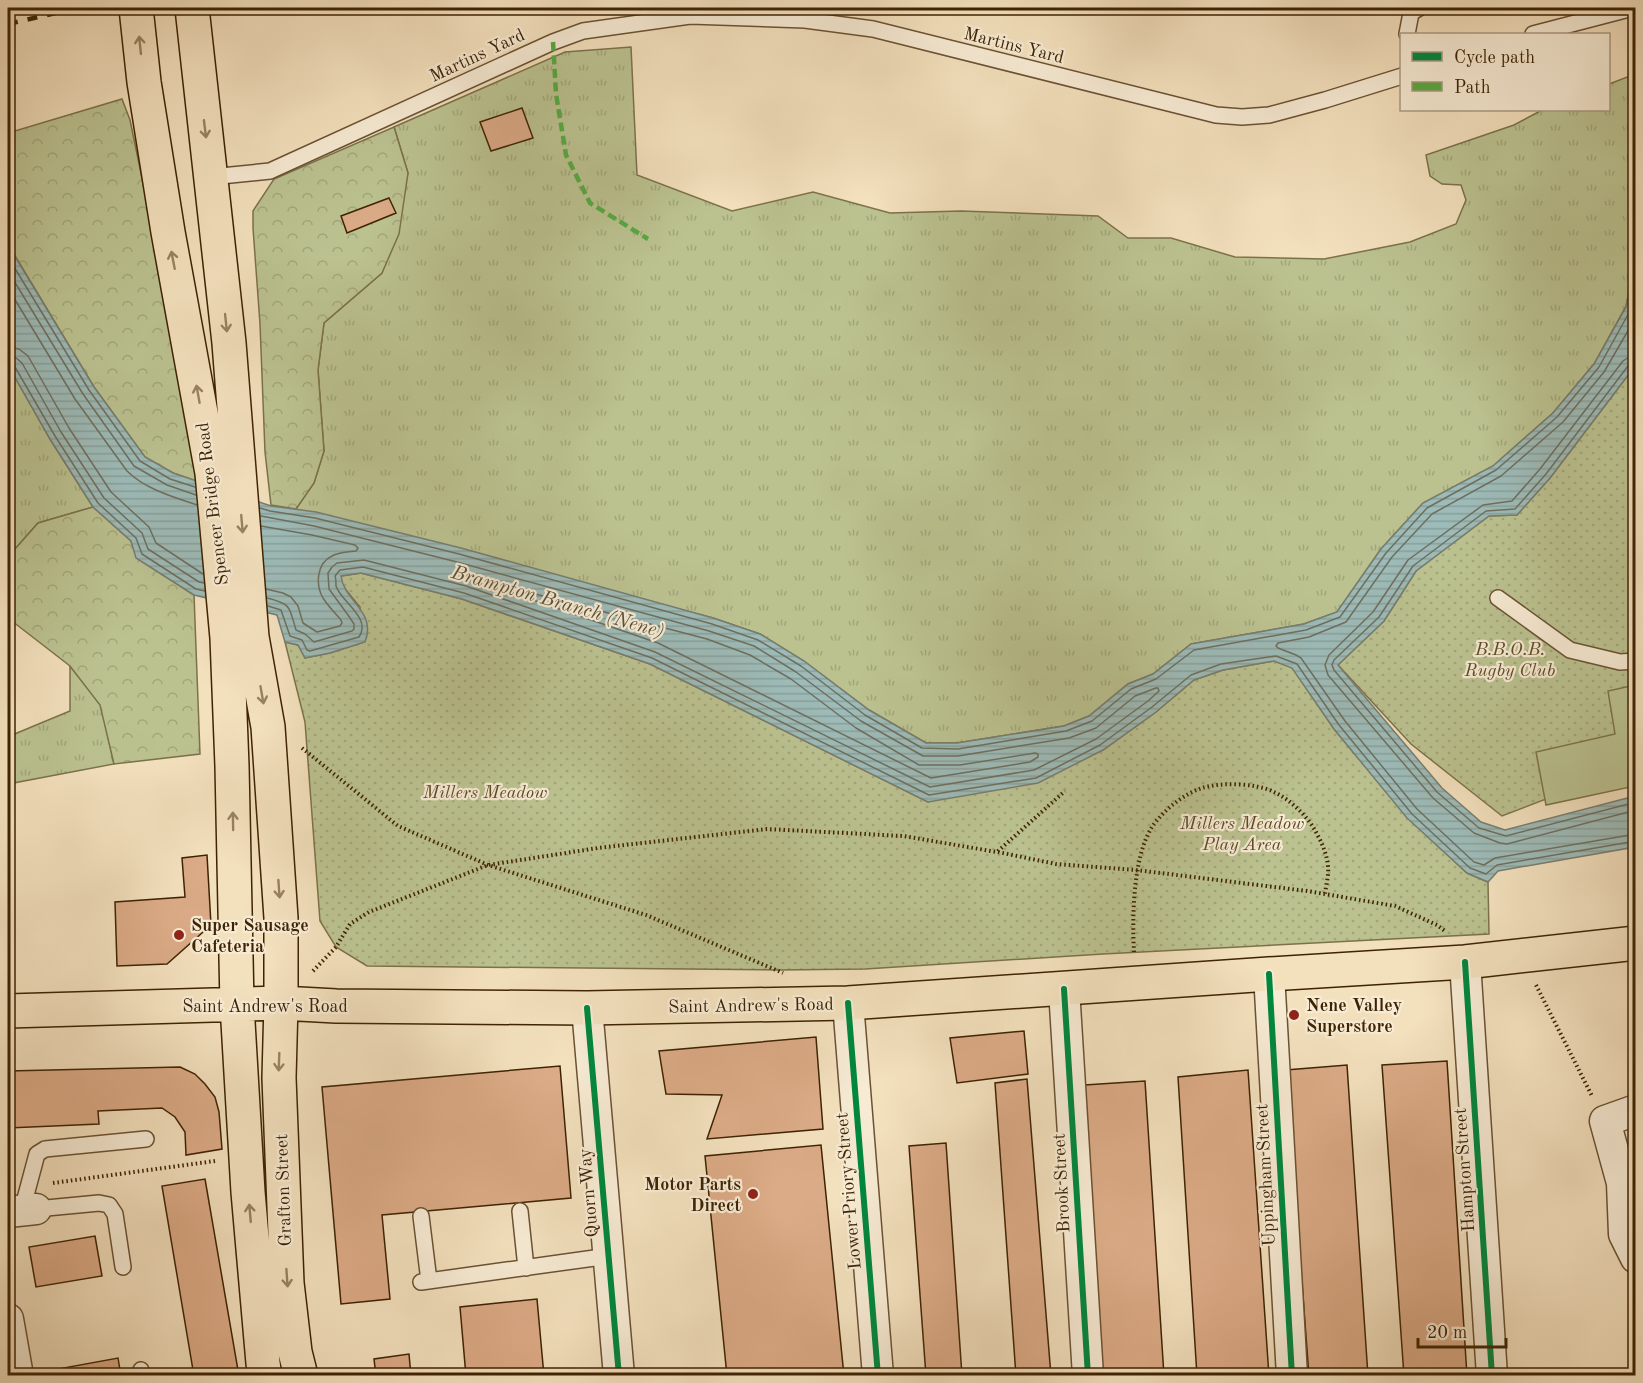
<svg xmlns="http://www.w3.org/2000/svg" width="1643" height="1383" font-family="'Old Standard TT',serif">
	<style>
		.grass { fill: url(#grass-tufts); stroke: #7c724a; stroke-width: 1.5 }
		.forest { fill: url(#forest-crowns); stroke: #7c724a; stroke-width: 1.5 }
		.park { fill: url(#park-dots); stroke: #7c724a; stroke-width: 1.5 }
		.pitch { fill: #bbc290; stroke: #7c724a; stroke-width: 1.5 }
		.water { fill: url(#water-rules); stroke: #777e70; stroke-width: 1.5 }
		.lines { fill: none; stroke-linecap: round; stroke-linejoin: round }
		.shore { stroke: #6e6f5e; stroke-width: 1.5 }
		.building { fill: #dbaa86; stroke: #3e2303; stroke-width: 1.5 }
		.lane-casing { stroke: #6b5232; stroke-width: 18 }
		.street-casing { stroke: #6b5232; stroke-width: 33 }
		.primary-casing { stroke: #3e2303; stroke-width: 36 }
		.path { stroke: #3e2303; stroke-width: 4; stroke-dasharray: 1.5 3; stroke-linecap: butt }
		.lane { stroke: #f7ebd4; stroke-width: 15 }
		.street { stroke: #f7ebd4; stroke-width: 30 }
		.primary { stroke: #f3e0bd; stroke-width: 33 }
		.rail { stroke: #3e2303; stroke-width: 4.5; stroke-dasharray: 10 10; stroke-linecap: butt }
		.quiet { stroke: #55aa40; stroke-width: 4.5; stroke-dasharray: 9 4.5; stroke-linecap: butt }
		.cycleway-casing { stroke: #f7ebd4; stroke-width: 10 }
		.cycleway { stroke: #00873e; stroke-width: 6 }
		.oneway { stroke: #988260 }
		.poi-dot { fill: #8f2418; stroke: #f7ebd4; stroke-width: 2 }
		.labels { text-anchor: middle; stroke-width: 4.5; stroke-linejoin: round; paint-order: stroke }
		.street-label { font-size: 18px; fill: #3e2303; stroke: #f7ebd4 }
		.park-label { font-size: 18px; font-style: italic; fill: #5d4b26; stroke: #f7ebd4 }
		.poi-label { font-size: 18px; font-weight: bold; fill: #3e2303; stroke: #f7ebd4; text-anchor: start }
		.water-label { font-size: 20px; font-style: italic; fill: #5a5139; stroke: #f7ebd4 }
	</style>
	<defs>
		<pattern id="grass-tufts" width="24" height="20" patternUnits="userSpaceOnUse" patternTransform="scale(1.5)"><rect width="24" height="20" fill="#bbc290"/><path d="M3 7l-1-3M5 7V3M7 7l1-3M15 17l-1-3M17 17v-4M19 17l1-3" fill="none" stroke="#a2a67b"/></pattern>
		<pattern id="forest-crowns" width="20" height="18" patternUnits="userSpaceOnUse" patternTransform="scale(1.5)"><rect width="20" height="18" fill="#bbc290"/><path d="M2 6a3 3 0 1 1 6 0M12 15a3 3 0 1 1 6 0" fill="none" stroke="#a2a67b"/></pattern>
		<pattern id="park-dots" width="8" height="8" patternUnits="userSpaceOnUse" patternTransform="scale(1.5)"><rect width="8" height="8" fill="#bbc290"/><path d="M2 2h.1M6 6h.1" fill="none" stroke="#a2a67b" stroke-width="1.8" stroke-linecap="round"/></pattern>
		<pattern id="water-rules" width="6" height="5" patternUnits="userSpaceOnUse" patternTransform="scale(1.5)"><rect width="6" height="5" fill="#9dbbb8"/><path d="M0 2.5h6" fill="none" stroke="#88a09d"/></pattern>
	</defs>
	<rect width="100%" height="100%" fill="#f3e0bd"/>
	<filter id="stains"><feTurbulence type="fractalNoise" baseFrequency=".00333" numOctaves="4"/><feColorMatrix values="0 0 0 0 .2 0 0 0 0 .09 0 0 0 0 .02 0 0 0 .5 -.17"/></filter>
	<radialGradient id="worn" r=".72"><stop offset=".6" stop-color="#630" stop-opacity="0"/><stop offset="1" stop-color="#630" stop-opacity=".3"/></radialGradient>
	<path class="grass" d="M631,47l6,128 95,36 81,-19 77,21 71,-2 137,5 30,22h43l64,19 89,2 86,-17 46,-18 10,-24 -5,-15 -19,-1 -12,-8 -4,-21 88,-30 28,-15h66l1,-26 26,-10 1,185 -10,47 -32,58 -41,49 -60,53 -70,37 -42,46 -44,63 -33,12 -113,20 -38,30 -25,10 -39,32 -25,10 -107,17h-31l-57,-33 -65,-49 -44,-27 -47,-16 -417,-109 18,-26 10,-32 -6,-81 6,-47 58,-50 26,-100 -14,-46 171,-75z
		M8,365l42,74 43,68 -55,16 -30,34z
		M70,666l31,39 13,59 -106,20v-46l9,-5 53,-22z"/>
	<path class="forest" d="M122,99l8,21 46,223 20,138 -23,-8 -28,-16 -51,-70 -86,-143v-111z
		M394,127l14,46 -9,61 -17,39 -58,50 -6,47 6,81 -10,32 -18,26 -25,-4 -6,-53 -5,-128 -7,-96v-17l21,-32z
		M93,507l38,34 6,17 57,37 6,159 -86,10 -14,-59 -30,-39 -62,-48v-61l30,-34z"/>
	<path class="park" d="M1635,366v412l-19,-6 -114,44 -91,-72 -73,-79 46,-44 32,-50 73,-55 28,-1 33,-37z
		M361,573l101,26 188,65 278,138 175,-52 53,-38 38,-32 29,-10 51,-9 18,6 42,62 74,89 59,55 21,9 1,52 -386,20 -238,15 -87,1 -411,-4 -31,-19 -16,-26 -15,-199 -20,-80 13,3 7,13 25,-5 34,-11 -4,-35 -18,-22 -1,-9z"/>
	<path class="pitch" d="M1635,685v101l-89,19 -10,-53 79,-18 -7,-43z"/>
	<path class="water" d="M8,245l86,142 51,70 28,16 98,33 45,6 145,36 252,70 47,16 44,27 65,49 57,33h31l107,-17 25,-10 39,-32 25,-10 38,-30 113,-20 33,-12 44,-63 42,-46 70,-37 60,-53 41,-49 32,-57 9,-48v107l-85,112 -33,37 -28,1 -73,55 -32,50 -46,44 104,123 39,34 24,8 130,-34v51l-137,24 -10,11 -21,-9 -60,-55 -73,-89 -42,-61 -18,-7 -51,9 -29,10 -38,32 -53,38 -65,33 -110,19 -278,-138 -188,-65 -101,-26 -20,3c3,26 36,35 24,66l-35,11 -25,5 -7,-13 -13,-3 -8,-27 -83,-20 -58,-37 -5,-17 -38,-34 -43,-68 -42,-74z"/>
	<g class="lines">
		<path class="shore" d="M8,257l81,133 51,71 30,18 25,8
			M8,271l75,123 51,72 33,19 29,10
			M8,288l67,111 52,72c18,18 46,26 70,34
			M1636,317l-32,55 -41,50 -62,54 -69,38 -40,43 -46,65 -37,15 -31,6 -2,3 2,2 18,7 5,3 44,63 72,88 57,53 10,3 11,-7 141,-24
			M8,347l11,2 9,7 41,72 42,64 38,35 7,16 47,31
			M8,356l7,1 7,6 39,69 43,66 38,35 6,16 51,33 5,1
			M1636,356l-7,1 -6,4 -83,108 -28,32 -29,4 -75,55 -35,52 -44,43 -4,10 3,10 105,123 41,35 26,10 7,1 129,-34
			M8,363l4,1 3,3 40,69 43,67 38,35 6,16 54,35 9,2
			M1636,363l-8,3 -82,108 -31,35 -29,2 -73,55 -34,51 -45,43 -2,5 2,5 103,122 42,36 27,8 130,-34
			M260,508l10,3 45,7 144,36 253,70 46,16 43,26 64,49 57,33 36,1 108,-18 26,-10 39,-32 25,-10 38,-29 112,-20 34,-13 46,-64 41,-45 69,-38 61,-53 42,-50 32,-58 5,-21
			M261,516l53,10 143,36 252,69 45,15 42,26 65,49 62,35h35l111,-18 27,-10 39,-32 21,-8h2l1,3 -11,10 -52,38 -62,31 -104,17 -275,-135 -189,-66 -102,-26 -27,3 -5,4 -4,6 1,16 19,26 6,9v5l-2,2 -38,11 -9,-8 -9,-4c-7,-23 -4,-26 -29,-32
			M261,526l51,9 43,10 3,3 -2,3c-8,1 -17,1 -24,5 -15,7 -17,28 -9,42 5,8 12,15 18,22l1,3 -2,3 -23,6 -14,-9 -5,-17 -7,-9 -8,-4 -17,-4
			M509,587l198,52 43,16 41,24 65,49 63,37h41l75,-12 3,1v3l-8,5 -99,16 -273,-135 -148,-51 -2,-3z
			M268,606l13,4 9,26 12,4 5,10 3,1 49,-14c13,-19 -18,-35 -23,-51 0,-3 0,-8 -1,-10l5,-6 23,-3 101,26 188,65 277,137 107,-17 64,-33 52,-38 39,-32 30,-11 55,-8 21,8 42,61 73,89 58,54 16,6 11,-9 139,-24"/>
	</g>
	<path class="building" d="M522,108l11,30 -42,13 -11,-29z
		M389,198l7,15 -49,20 -6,-17z
		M207,855l4,70 -44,39 -50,2 -2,-64 70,-5 -3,-39z
		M1024,1031l4,43 -71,9 -7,-45z
		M816,1037l7,92 -116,10 15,-44 -56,-1 -7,-43z
		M1447,1061l20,315h-63l-22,-311z
		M1347,1065l21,311h-59l-23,-306z
		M560,1066l11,132 -189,17 8,84 -49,5 -19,-217z
		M180,1067l15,7 10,10 10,13 4,15 3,37 -36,6 -1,-23 -10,-15 -13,-9 -64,3 1,13 -91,4v-57z
		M1248,1070l21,306h-72l-19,-299z
		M1027,1079l24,297h-35l-21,-293z
		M1145,1081l19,295h-61l-18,-291z
		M946,1143l16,233h-36l-17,-230z
		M821,1145l23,231h-117l-22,-220z
		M205,1179l34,197h-45l-32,-190z
		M95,1236l7,40 -66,11 -7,-40z
		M537,1299l7,77h-78l-6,-69z
		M409,1354l2,22h-35l-2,-17z
		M118,1358l3,18h-73l-1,-5z"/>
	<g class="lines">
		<defs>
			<path id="lane" d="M1407,34l4,-21 8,-5
				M1533,34l100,-26
				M211,177l59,-6 283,-129 30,-11 107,-15 115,4 68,9 343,86 26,2 27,-2 56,-15 77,-24
				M1498,598l72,52 50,12 16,-1
				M36,1209l63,-6 10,2 6,9 8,53
				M22,1210l15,-56 8,-5 101,-10
				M520,1211l6,57
				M421,1216l8,65
				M421,1282l188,-26
				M141,1370l1,6"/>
			<path id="street" d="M1465,962l27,414
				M1269,974l23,402
				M1064,989l24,387
				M848,1003l30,373
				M587,1008l32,368
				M1636,1110l-31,11 17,62 2,51 12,24
				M8,1212l28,-3
				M8,1319l10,57"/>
			<path id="primary" d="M136,8l8,74 24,150 44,241 15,165 5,128 5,239 11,187 15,171 2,13
				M192,8l37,335 23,294 16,90 13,191v85l-2,75 8,205 8,69 6,24
				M8,1011l273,-8 55,3 251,2 261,-5 421,-29 196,-12 171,-19"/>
		</defs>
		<use href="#lane" class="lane-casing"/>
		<use href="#street" class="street-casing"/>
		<use href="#primary" class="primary-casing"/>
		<path class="path" d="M302,748l96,78 90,39 158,50 137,58
			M998,852l58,12 80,6 171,21 88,15 42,19 8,6
			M1134,952c-2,-35 -1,-95 18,-125 11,-16 31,-33 50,-39 19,-6 54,-5 72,4 16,7 34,25 42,40 6,11 11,22 12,35 1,8 -2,18 -3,27
			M313,971l23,-24 14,-23 19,-12 119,-47 110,-17 169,-19 136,7 94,16 68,-61
			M1536,985l56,111
			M53,1183l162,-22"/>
		<use href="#lane" class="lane"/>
		<use href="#street" class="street"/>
		<use href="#primary" class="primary"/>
		<path class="rail" d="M8,24l70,-16"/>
		<path class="quiet" d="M553,42l3,52 10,61 24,48 58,36"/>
		<defs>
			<path id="cycleway" d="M1465,962l27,414
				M1269,974l23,402
				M1064,989l24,387
				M848,1003l30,373
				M587,1008l32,368"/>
		</defs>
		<use href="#cycleway" class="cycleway-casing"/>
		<use href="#cycleway" class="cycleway"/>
	</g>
	<defs><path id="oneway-shaft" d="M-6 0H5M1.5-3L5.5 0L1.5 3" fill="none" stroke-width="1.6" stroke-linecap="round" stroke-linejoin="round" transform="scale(1.5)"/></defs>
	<g class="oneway">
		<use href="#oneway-shaft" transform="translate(140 45) rotate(-96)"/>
		<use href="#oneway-shaft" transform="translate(205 129) rotate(83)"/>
		<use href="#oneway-shaft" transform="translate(173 260) rotate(-101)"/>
		<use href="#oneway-shaft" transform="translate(226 323) rotate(84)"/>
		<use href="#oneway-shaft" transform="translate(198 394) rotate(-100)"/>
		<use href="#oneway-shaft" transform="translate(242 524) rotate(85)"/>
		<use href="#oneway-shaft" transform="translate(262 695) rotate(80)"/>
		<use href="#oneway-shaft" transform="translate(233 821) rotate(-91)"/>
		<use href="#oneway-shaft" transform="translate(279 889) rotate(86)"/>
		<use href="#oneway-shaft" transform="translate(279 1062) rotate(92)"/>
		<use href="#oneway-shaft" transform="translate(250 1213) rotate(-95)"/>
		<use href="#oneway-shaft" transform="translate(287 1278) rotate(86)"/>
	</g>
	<g class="poi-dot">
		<circle cx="179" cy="935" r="6"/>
		<circle cx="1294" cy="1015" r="6"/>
		<circle cx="753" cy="1194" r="6"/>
	</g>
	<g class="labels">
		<g class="street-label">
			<text transform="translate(1014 45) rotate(14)" y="6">Martins Yard</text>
			<text transform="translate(477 55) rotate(-25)" y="6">Martins Yard</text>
			<text transform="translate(212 504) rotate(-97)" y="6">Spencer Bridge Road</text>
			<text transform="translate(751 1005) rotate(-1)" y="6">Saint Andrew's Road</text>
			<text x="265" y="1012">Saint Andrew's Road</text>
			<text transform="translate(1464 1170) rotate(-94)" y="6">Hampton Street</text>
			<text transform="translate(1265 1175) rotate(-93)" y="6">Uppingham Street</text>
			<text transform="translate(1061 1183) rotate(-93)" y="6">Brook Street</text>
			<text transform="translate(283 1190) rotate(-92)" y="6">Grafton Street</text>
			<text transform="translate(848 1191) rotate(-95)" y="6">Lower Priory Street</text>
			<text transform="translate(588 1193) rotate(-95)" y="6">Quorn Way</text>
		</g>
		<g class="park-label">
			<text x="1510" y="655">B.B.O.B.<tspan x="1510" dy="21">Rugby Club</tspan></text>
			<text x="485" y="798">Millers Meadow</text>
			<text x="1242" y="829">Millers Meadow<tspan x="1242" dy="21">Play Area</tspan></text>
		</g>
		<g class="poi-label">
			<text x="191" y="931">Super Sausage<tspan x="191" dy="21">Cafeteria</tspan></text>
			<text x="1306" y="1011">Nene Valley<tspan x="1306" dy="21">Superstore</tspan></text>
			<text x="741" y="1190" text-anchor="end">Motor Parts<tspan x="741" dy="21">Direct</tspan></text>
		</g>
		<g class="water-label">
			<text transform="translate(558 601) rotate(16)" y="7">Brampton Branch (Nene)</text>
		</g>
	</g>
	<rect width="1643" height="1383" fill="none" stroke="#f3e0bd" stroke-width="30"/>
	<rect x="9" y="9" width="1625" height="1365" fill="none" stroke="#3e2303" stroke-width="3"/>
	<rect x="15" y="15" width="1613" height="1353" fill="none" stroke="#3e2303" stroke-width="1.5"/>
	<rect x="1400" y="33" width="210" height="78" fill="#f7ebd4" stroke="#ad9b80" stroke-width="1.5"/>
	<rect x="1412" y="52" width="30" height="9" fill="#00873e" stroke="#ad9b80" stroke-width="1.5"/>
	<text x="1454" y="63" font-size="18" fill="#3e2303">Cycle path</text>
	<rect x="1412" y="82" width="30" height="9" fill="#55aa40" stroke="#ad9b80" stroke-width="1.5"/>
	<text x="1454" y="93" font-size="18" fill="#3e2303">Path</text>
	<path d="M1418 1338v9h88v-9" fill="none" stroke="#3e2303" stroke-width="3"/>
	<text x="1427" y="1338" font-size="18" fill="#3e2303" stroke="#f7ebd4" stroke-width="4.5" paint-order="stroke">20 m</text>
	<rect width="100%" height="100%" filter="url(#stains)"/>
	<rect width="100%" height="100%" fill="url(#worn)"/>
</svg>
